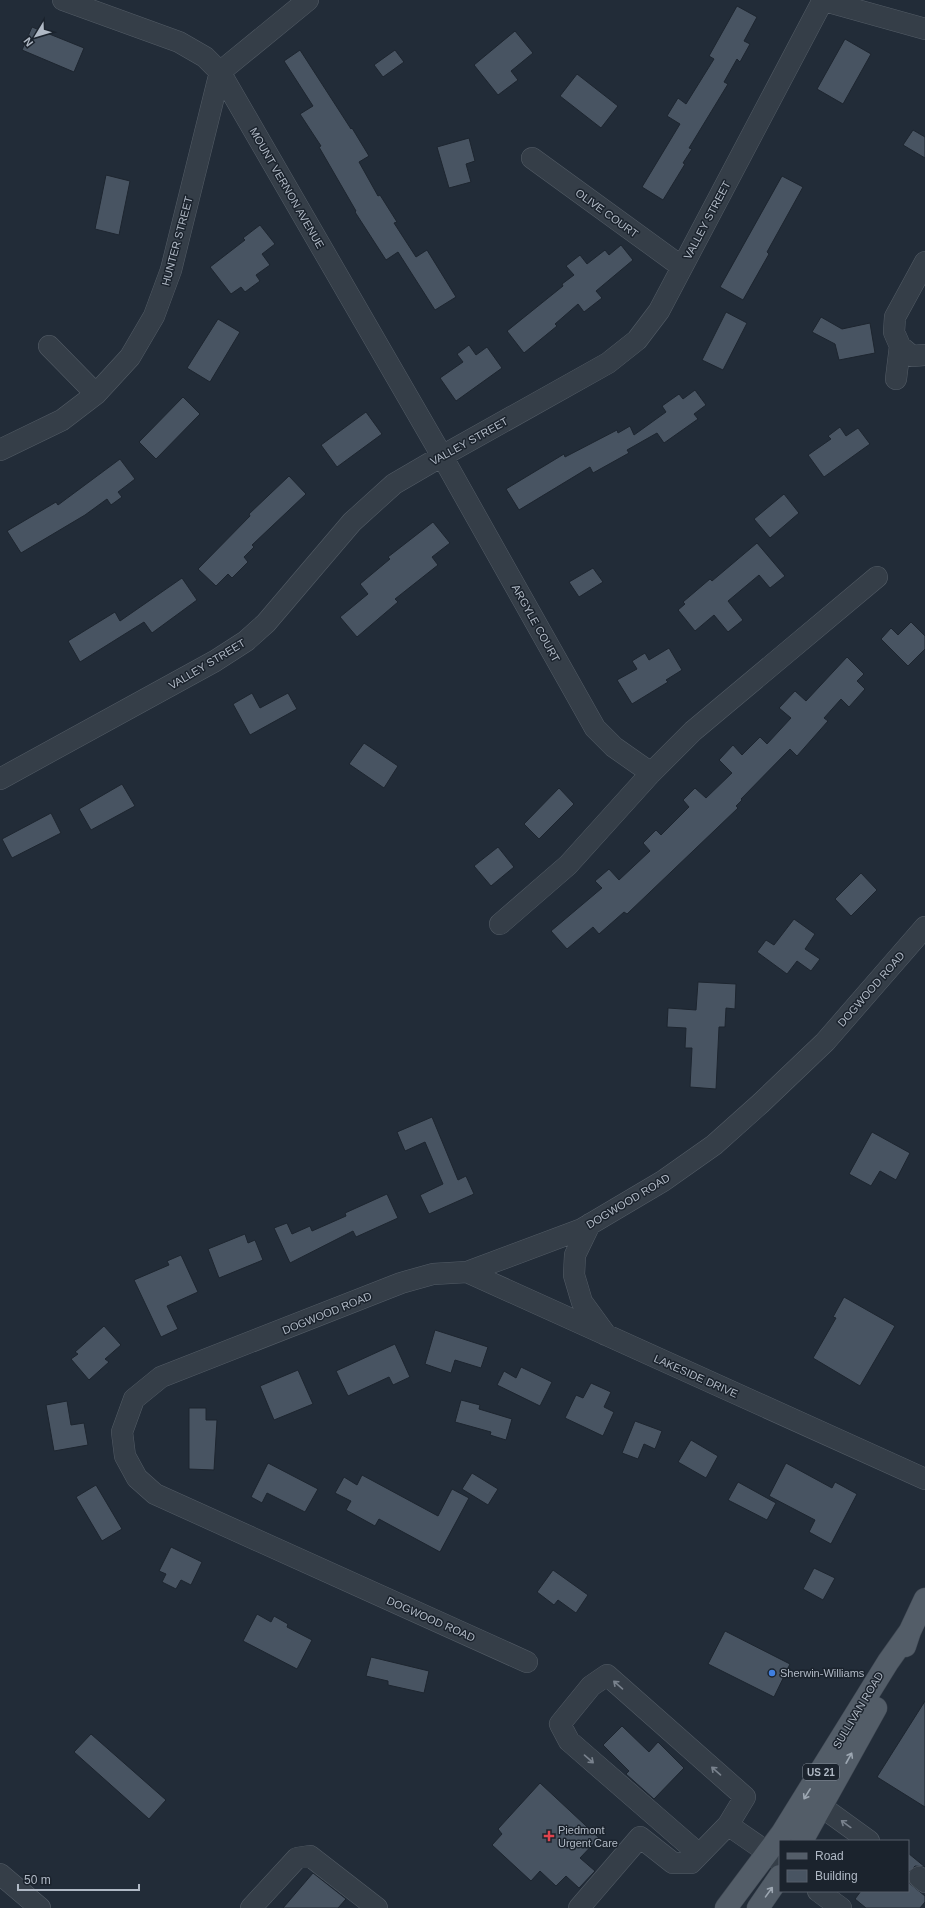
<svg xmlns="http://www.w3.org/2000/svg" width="925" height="1908" font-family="Arial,sans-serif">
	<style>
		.building { fill: #485462; stroke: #1d252f }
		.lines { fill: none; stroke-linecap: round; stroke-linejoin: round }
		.minor-casing { stroke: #535c66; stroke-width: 22 }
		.major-casing { stroke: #3f4752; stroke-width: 23 }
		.minor { stroke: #353e48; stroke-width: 21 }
		.major { stroke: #535d68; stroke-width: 22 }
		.oneway { stroke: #79828d }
		.oneway2 { stroke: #9da7b2 }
		.shop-dot { fill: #3f7fe0; stroke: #1b232d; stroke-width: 1.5 }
		.health-dot { fill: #e0444e; stroke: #1b232d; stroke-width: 1.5 }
		.labels { text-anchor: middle; stroke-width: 3; stroke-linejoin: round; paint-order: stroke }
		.shield { fill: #1b232d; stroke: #838c97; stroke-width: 1 }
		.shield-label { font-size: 10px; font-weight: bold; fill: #b0b9c5 }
		.street-label { font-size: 11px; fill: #b0b9c5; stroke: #1b232d }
		.poi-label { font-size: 11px; fill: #b0b9c5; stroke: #1b232d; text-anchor: start }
	</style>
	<rect width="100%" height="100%" fill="#222c38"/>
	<path class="building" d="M737,6l20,11 -13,24 6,3 -10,18 -3,-3 -13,23 4,2 -39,64 3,1 -9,14 2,1 -22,36 -21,-13 38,-63 -13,-8 11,-18 8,6 28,-45 -5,-3z
		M32,27l52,21 -10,24 -52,-22z
		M515,31l18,22 -22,18 7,9 -20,15 -24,-30z
		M845,39l26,15 -28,50 -26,-15z
		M300,50l51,79 1,-1 17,28 -10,6 19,34 2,-1 17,27 -3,1 22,34 11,-7 29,47 -21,13 -37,-58 -12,8 -31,-48 1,-1 -37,-64 2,-1 -21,-32 13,-8 -29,-45z
		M395,50l9,12 -21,15 -9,-12z
		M577,74l41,32 -17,22 -41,-32z
		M913,130l12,7v21l-22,-13z
		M469,138l6,23 -9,3 5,18 -22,6 -12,-41z
		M106,175l24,6 -11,54 -24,-6z
		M782,176l21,11 -36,65 2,2 -26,46 -23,-13z
		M260,225l15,19 -13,10 8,11 -14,10 4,6 -15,11 -4,-5 -10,7 -21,-27 35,-27 -2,-2z
		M621,245l12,15 -37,31 6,7 -18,14 -6,-8 -23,20 2,2 -33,27 -17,-22 56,-45 -1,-2 12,-9 -8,-9 14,-11 7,9 18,-14 4,5z
		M726,312l21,11 -24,47 -21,-10z
		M821,317l21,12 28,-6 5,30 -36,7 -4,-16 -23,-12z
		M218,319l22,13 -30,50 -23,-14z
		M469,345l7,10 11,-8 15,21 -46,33 -16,-23 23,-16 -6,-8z
		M695,390l11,15 -12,9 4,5 -34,24 -7,-10 -30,17 2,3 -36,20 -3,-6 -71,43 -13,-21 58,-35 1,3 52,-27 1,3 12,-7 4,9 32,-23 -4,-6 17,-12 4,5z
		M183,397l17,17 -44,45 -17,-17z
		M366,412l16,22 -45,33 -16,-22z
		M840,427l6,9 12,-8 12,16 -46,33 -16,-22 23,-16 -3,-3z
		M120,459l15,20 -17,13 4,5 -11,8 -4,-6 -22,16 -64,38 -14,-22 49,-29 2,3z
		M289,476l17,18 -54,51 2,2 -10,10 4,5 -16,16 -4,-4 -12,12 -18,-17 52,-53 -1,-2z
		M784,494l15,19 -29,25 -16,-19z
		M433,522l17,21 -18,14 6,8 -43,34 3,3 -41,35 -17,-20 28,-23 -8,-10 30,-25 -2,-2z
		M757,543l28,33 -15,12 -11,-13 -31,26 15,19 -15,12 -14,-17 -19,16 -17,-21 7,-6 -2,-2 27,-23 2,2z
		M593,568l10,14 -24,15 -10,-15z
		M182,578l15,22 -45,33 -8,-11 -64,40 -12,-21 47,-29 5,9z
		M911,622l14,14v13l-17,17 -27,-27 10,-11 7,7z
		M669,648l13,22 -16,10 2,2 -36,22 -15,-24 20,-11 -5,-8 13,-8 4,7z
		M847,657l17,17 -7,7 8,8 -16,18 -8,-8 -17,19 4,3 -31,35 -7,-7 -49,50 1,1 -6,6 2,2 -111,106 -3,-2 -25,22 -6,-7 -26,22 -16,-18 51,-43 -7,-7 14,-12 10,11 31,-29 -7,-8 13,-13 5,5 28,-28 -6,-7 12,-12 11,10 26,-25 -13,-13 14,-15 9,10 18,-18 7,7 24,-26 -12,-10 16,-17 11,10z
		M252,693l8,15 28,-15 9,16 -47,26 -17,-31z
		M364,743l34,23 -14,22 -35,-24z
		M122,784l13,22 -44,24 -12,-21z
		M559,788l15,16 -35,35 -15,-15z
		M51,813l10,20 -49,25 -10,-19z
		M498,847l16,20 -23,19 -17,-20z
		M861,873l16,17 -26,26 -16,-17z
		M794,919l21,15 -10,15 15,10 -9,12 -14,-10 -10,13 -30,-22 9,-12 8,5z
		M698,982l38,2 -1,25 -9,-1 -1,19h-6l-3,62 -26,-2 2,-39h-7l1,-20 -19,-1 1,-19 28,2z
		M432,1117l26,63 8,-4 8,18 -45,20 -9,-19 23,-11 -18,-42 -20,9 -8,-19z
		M872,1132l38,21 -14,27 -16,-9 -9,15 -22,-12z
		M387,1194l11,24 -42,19 -3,-6 -63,32 -16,-35 13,-5 5,11 18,-8 2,5 34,-15 -1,-3z
		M245,1234l3,9 7,-3 8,20 -44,18 -11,-29z
		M181,1255l17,37 -31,14 11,23 -17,8 -27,-57 35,-15 -2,-4z
		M844,1297l51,29 -35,60 -47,-28 23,-40 -3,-1z
		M104,1326l17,19 -16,14 4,3 -20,18 -18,-21 7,-5 -3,-2z
		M435,1330l53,17 -7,21 -26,-8 -4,13 -26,-9z
		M395,1344l15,33 -17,8 -4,-8 -41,19 -12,-25z
		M521,1367l31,15 -12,24 -43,-21 7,-14 12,7z
		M298,1370l15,34 -39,16 -14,-34z
		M591,1383l20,9 -7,15 10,5 -11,24 -38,-18 11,-23 7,3z
		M461,1400l19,5 -1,4 33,10 -6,21 -16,-5 1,-3 -36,-10z
		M67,1401l4,24 13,-2 4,22 -34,6 -8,-46z
		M189,1408h17v12h11l-3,50 -25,-1z
		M635,1421l27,10 -7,18 -11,-5 -6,15 -16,-6z
		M691,1440l27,16 -12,22 -28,-16z
		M268,1463l50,26 -13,23 -38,-19 -5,10 -11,-6z
		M786,1463l46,25 3,-6 22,12 -26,50 -22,-12 6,-12 -46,-24z
		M472,1473l26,16 -10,16 -26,-16z
		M362,1475l76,41 14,-27 17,9 -29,54 -61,-33 -4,7 -29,-16 5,-9 -16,-8 9,-16 13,8z
		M738,1482l38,21 -9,17 -39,-20z
		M96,1485l26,44 -20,12 -26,-44z
		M171,1547l31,15 -11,23 -10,-5 -5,9 -14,-7 4,-8 -7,-3z
		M814,1568l21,10 -12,22 -20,-11z
		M553,1570l35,25 -12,18 -18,-13 -4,5 -17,-13z
		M257,1614l14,8 3,-6 14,8 -1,3 25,13 -15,29 -54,-28z
		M725,1631l65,33 -16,33 -66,-33z
		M371,1657l58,14 -5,22 -36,-8v-4l-22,-5z
		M925,1701v106l-48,-30z
		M622,1726l27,26 9,-10 26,26 -30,31 -28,-25 3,-3 -26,-26z
		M91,1734l75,66 -17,19 -75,-67z
		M540,1783l59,55 -19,20 15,13 -16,17 -13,-12 -10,10 -16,-15 -9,10 -39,-36 10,-11 -4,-5z
		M908,1853l17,14 -10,-1 -7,7z
		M313,1873l33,26 -8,9h-55z
		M908,1882l17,14v6l-5,6h-54l-11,-9 6,-8h47z"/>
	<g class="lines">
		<defs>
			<path id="minor" d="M63,0l116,42 26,15 15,15 222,384 153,272 19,19 37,26
				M821,0l104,29
				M532,158l150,109
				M49,346l47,48
				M900,346l12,10 13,-1
				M896,379l4,-33 -6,-14 1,-15 30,-55
				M0,450l62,-30 34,-26 34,-37 24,-41 17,-46 49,-198 88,-72
				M0,779l215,-118 31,-20 20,-18 86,-101 42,-38 48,-28 166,-93 29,-23 22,-29 164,-311
				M500,924l68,-59 83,-92 42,-42 184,-154
				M590,1224l-15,31 -1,20 8,27 24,33
				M467,1272l458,207
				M527,1662l-372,-168 -18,-16 -12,-22 -3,-24 12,-33 27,-22 240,-94 32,-9 34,-2 115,-43 81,-48 51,-36 47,-42 64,-61 100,-115
				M822,1807l47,34
				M728,1825l52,36
				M0,1874l40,34
				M919,1877l6,5
				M818,1891l23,17
				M251,1908l46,-50 13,-2 67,52
				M579,1908l61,-71 33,26h18l37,-38 17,-28 -138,-122 -16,11 -31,38 9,17 130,113"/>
			<path id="major" d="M905,1646l5,-15 15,-32
				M802,1841l74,-133
				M726,1908l56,-75 106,-171 22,-31
				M758,1908l22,-32"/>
		</defs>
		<use href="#minor" class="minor-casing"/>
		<use href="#major" class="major-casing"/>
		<use href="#minor" class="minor"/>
		<use href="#major" class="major"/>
	</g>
	<defs><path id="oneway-shaft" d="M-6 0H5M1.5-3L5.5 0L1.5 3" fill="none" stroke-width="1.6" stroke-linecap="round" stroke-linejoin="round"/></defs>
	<g class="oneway">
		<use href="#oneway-shaft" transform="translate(618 1685) rotate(-139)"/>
		<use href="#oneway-shaft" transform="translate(589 1759) rotate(41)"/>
		<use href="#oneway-shaft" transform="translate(716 1771) rotate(-139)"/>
		<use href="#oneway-shaft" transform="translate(846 1824) rotate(-144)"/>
	</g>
	<g class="oneway2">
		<use href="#oneway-shaft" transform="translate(849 1758) rotate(-61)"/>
		<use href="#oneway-shaft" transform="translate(807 1794) rotate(122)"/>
		<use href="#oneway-shaft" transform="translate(769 1892) rotate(-54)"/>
	</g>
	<circle class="shop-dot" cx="772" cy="1673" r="4"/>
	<path class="health-dot" d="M547 1830h4v4h4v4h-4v4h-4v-4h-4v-4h4z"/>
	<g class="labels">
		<rect class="shield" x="803" y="1764" width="36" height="16" rx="3"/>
		<g class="shield-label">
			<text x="821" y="1776">US 21</text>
		</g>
		<g class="street-label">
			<text transform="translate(287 188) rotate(60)" y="4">MOUNT VERNON AVENUE</text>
			<text transform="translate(607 213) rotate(36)" y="4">OLIVE COURT</text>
			<text transform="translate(707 220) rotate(-62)" y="4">VALLEY STREET</text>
			<text transform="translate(177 241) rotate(-75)" y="4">HUNTER STREET</text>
			<text transform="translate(469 441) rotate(-29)" y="4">VALLEY STREET</text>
			<text transform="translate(536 623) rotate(61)" y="4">ARGYLE COURT</text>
			<text transform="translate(207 664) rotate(-31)" y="4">VALLEY STREET</text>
			<text transform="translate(871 989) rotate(-49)" y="4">DOGWOOD ROAD</text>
			<text transform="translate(628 1201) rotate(-31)" y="4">DOGWOOD ROAD</text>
			<text transform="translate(327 1313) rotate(-22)" y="4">DOGWOOD ROAD</text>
			<text transform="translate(696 1376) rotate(24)" y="4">LAKESIDE DRIVE</text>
			<text transform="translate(431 1619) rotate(24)" y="4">DOGWOOD ROAD</text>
			<text transform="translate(858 1710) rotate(-59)" y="4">SULLIVAN ROAD</text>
		</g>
		<g class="poi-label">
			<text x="780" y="1677">Sherwin-Williams</text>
			<text x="558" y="1834">Piedmont<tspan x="558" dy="13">Urgent Care</tspan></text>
		</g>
	</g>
	<rect x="779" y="1840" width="130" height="52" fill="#1b232d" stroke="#575f6a"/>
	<rect x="787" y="1853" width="20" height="6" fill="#535d68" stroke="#575f6a"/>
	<text x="815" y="1860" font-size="12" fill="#b0b9c5">Road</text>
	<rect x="787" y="1870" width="20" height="12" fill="#485462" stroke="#575f6a"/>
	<text x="815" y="1880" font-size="12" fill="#b0b9c5">Building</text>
	<g transform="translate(36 36) rotate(232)" stroke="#1b232d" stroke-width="3" paint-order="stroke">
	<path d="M0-3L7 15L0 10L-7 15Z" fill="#b0b9c5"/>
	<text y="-6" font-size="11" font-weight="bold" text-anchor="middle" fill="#b0b9c5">N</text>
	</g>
	<path d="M18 1884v6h121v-6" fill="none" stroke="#b0b9c5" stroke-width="2"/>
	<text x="24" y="1884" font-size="12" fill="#b0b9c5" stroke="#1b232d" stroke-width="3" paint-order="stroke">50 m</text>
</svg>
